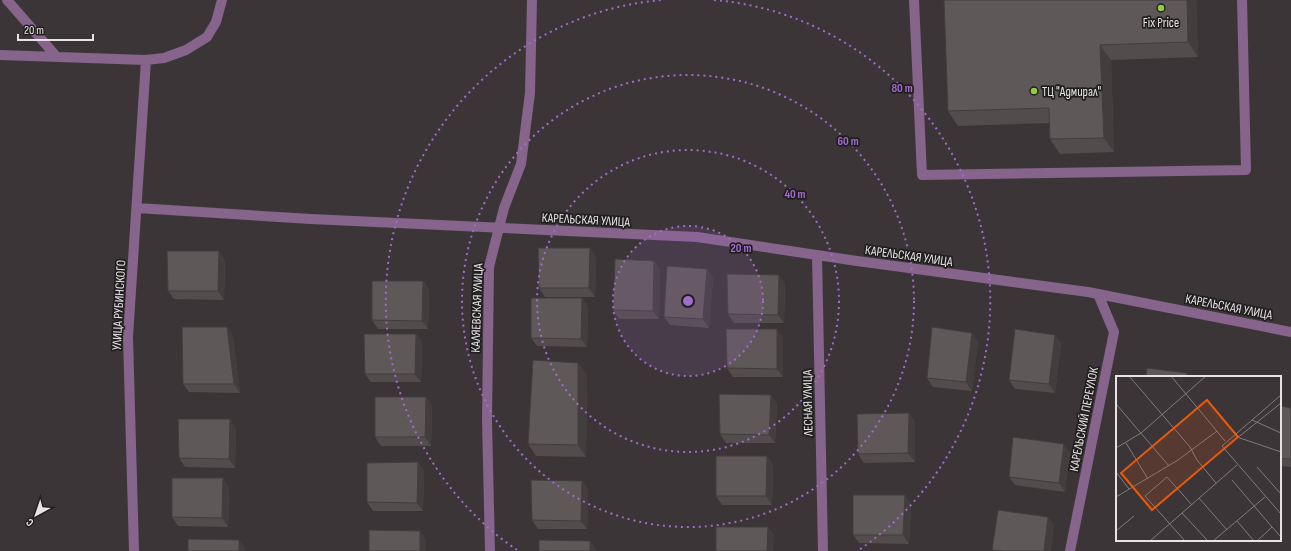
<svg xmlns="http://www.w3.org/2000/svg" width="1291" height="551" font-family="'Sofia Sans Condensed',sans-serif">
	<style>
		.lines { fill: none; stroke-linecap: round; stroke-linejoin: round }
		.minor { stroke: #86648c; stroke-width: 10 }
		.wall { fill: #524c4c }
		.shaded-wall { fill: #423e3e }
		.building { fill: #5f5858; stroke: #423e3e }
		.ring { fill: none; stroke: #a16ccc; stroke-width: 2; stroke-dasharray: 2 4 }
		.poi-dot { fill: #91cd3f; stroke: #211e1f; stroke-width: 1.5 }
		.labels { text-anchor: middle; stroke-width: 3.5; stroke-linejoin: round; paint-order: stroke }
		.poi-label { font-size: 13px; fill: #e8e4e5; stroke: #211e1f }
		.street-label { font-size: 13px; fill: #e8e4e5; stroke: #211e1f }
		.inset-road { fill: none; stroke: #817b7d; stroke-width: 1 }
		.view { fill: #e8590c; fill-opacity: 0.15; stroke: #e8590c; stroke-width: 2 }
		.inset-edge { fill: none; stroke: #e8e4e5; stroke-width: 2 }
		.centre { fill: #a16ccc; stroke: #211e1f; stroke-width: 2 }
		.ring-label { font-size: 12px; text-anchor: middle; font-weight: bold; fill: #a16ccc; stroke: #211e1f; stroke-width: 3.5; stroke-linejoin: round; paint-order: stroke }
	</style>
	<rect width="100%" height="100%" fill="#3c3538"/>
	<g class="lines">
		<path class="minor" d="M7,0l49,56
			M914,0l8,175 324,-5 -4,-170
			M0,55l146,5 18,-2 22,-8 21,-13 9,-15 6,-22
			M137,208l174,11 386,18 160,24 231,31 203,40
			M817,255l6,296
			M134,551l-6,-214 18,-277
			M490,551l-3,-131 2,-153 15,-59 17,-44 9,-71 2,-93
			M1070,551l44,-219 -16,-38"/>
	</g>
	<path class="wall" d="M944,0h252l2,57 -87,3 3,92 -54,2 -10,-15 -1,-16 -91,3 -10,-15z
		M596,257l-1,40h-50l-6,-9z
		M225,260l-1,40 -50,-1 -6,-8z
		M654,261l6,9 -1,49h-40l-6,-9z
		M707,269l6,9 -4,50 -39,-3 -6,-8z
		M423,281l6,8 -1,40h-50l-6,-9z
		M785,283l-1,40h-50l-6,-9z
		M582,298l6,9 -1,40 -50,-1 -6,-8z
		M227,327l6,9 7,57 -51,-1 -6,-8z
		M416,334l6,8 -1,40h-50l-6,-8z
		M1055,335l6,8 -6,50 -40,-4 -6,-9z
		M783,338v39h-50l-6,-9z
		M978,341l-6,50 -39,-4 -6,-9z
		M578,363l9,12 -1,82 -50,-1 -8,-12z
		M426,397l6,9 -1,40h-50l-6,-9z
		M777,403l-2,40h-49l-6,-9z
		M1280,406l11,2v59l-11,-1z
		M909,413l6,9v40l-51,1 -6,-9z
		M236,428l-1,40 -50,-1 -6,-9z
		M1070,452l-5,40 -50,-7 -6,-8z
		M767,456l6,9 -1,40h-50l-6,-9z
		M418,462l6,9 -1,40h-50l-6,-9z
		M582,481l6,8 -1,40h-49l-6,-9z
		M229,487l-1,40 -50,-1 -6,-9z
		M911,504l-2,40 -50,-1 -6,-8z"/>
	<path class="shaded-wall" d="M1187,0h9l2,57 -10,-15z
		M1100,45l11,15 3,92 -10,-14z
		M590,248l6,9 -1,40 -6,-9z
		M219,251l6,9 -1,40 -6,-9z
		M654,261l6,9 -1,49 -6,-8z
		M707,269l6,9 -4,50 -6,-9z
		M779,275l6,8 -1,40 -6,-8z
		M423,281l6,8 -1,40 -6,-8z
		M582,298l6,9 -1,40 -6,-8z
		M227,327l6,9 7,57 -6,-9z
		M777,329l6,9v39l-6,-8z
		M972,333l6,8 -6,50 -6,-9z
		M416,334l6,8 -1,40 -6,-8z
		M1055,335l6,8 -6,50 -6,-9z
		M578,363l9,12 -1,82 -8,-12z
		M1187,373l3,4h-3z
		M771,395l6,8 -2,40 -6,-8z
		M426,397l6,9 -1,40 -6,-9z
		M909,413l6,9v40l-7,-9z
		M230,419l6,9 -1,40 -6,-9z
		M1064,444l6,8 -5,40 -6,-9z
		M767,456l6,9 -1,40 -6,-9z
		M418,462l6,9 -1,40 -6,-8z
		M223,478l6,9 -1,40 -6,-9z
		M582,481l6,8 -1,40 -6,-8z
		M905,495l6,9 -2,40 -6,-9z
		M1048,517l6,8 -3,26h-7z
		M768,527l6,8 -1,16h-6z
		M420,531l6,8v12h-6z
		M239,540l6,8v3h-6z
		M590,541l6,8v2h-6z"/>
	<path class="building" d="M944,0h243l1,42 -88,3 4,93 -54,1 -1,-31 -101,3z
		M538,248h52l-1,40h-50z
		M167,251h52l-1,40h-50z
		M615,259l39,2 -1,50 -40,-1z
		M667,266l40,3 -4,50 -39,-2z
		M727,274l52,1 -1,40 -50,-1z
		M372,281h51l-1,40 -50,-1z
		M531,298h51l-1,41 -50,-1z
		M182,327h45l7,57h-51z
		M932,327l40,6 -6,49 -39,-4z
		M726,329h51v40l-50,-1z
		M1015,329l40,6 -6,49 -40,-4z
		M364,334h52l-1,40h-50z
		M533,360l45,3v82l-50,-1z
		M1147,368l40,5v4h-41z
		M719,394l52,1 -2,40 -49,-1z
		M375,397h51l-1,40h-50z
		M1280,406l11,2v51l-11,-1z
		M909,413l-1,40 -50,1 -1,-40z
		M178,419h52l-1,40 -50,-1z
		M1013,437l51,7 -5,39 -50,-6z
		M716,456h51l-1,40h-50z
		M418,462l-1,41 -50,-1v-39z
		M172,478h51l-1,40 -50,-1z
		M531,480l51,1 -1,40 -49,-1z
		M853,495h52l-2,40h-50z
		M998,510l50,7 -4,34h-42l-10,-1z
		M716,527h52l-1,24h-51z
		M369,530l51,1v20h-51z
		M188,539l51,1v11h-51z
		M539,540l51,1v10h-51z"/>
	<circle cx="688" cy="301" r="75" fill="#a16ccc" fill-opacity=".12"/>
	<g class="ring">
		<circle cx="688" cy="301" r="75"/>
		<circle cx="688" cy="301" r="151"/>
		<circle cx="688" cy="301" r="226"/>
		<path d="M517 550A302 302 0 0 1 662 0M714 0A302 302 0 0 1 859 550"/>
	</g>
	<g class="poi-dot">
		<circle cx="1161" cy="8" r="4"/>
		<circle cx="1034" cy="91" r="4"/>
	</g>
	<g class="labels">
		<g class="poi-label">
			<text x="1161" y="27">Fix Price</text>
			<text x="1042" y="96" text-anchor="start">ТЦ "Адмирал"</text>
		</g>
		<g class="street-label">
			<text transform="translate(586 219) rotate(3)" y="5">КАРЕЛЬСКАЯ УЛИЦА</text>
			<text transform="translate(909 255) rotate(8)" y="5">КАРЕЛЬСКАЯ УЛИЦА</text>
			<text transform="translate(118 305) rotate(-87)" y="5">УЛИЦА РУБИНСКОГО</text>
			<text transform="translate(1229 306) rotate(11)" y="5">КАРЕЛЬСКАЯ УЛИЦА</text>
			<text transform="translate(476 308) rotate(-88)" y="5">КАЛЯЕВСКАЯ УЛИЦА</text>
			<text transform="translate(807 403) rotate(-91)" y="5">ЛЕСНАЯ УЛИЦА</text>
			<text transform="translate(1083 419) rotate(-79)" y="5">КАРЕЛЬСКИЙ ПЕРЕУЛОК</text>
		</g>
	</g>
	<g transform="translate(1116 376)">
		<rect width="165" height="165" fill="#3c3538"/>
		<path class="inset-road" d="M13,0l61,71 7,13 19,23M55,0l54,65M165,19l-59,51 59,68M0,28l53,62M136,44l29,13M121,61l44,15M10,67l22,36M110,71l55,-44M0,72l25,-15 65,-57M141,91l24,27M0,96l13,17M116,104l40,47 -15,14M0,121l62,-37 39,-29M83,122l28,32M66,137l26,28M121,145l17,20M156,151l9,10M0,155l18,-15M34,165l87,-76M69,165l-40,-45 22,-19 25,28M97,165l52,-44"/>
		<path class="view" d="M91,24l31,37 -86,73 -31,-37z"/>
		<rect width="165" height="165" class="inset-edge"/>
	</g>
	<circle cx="688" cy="301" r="6" class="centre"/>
	<g class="ring-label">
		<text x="902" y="92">80 m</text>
		<text x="848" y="145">60 m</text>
		<text x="795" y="198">40 m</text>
		<text x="741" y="252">20 m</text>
	</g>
	<g transform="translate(36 515) rotate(220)" stroke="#211e1f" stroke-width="3" paint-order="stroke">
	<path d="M0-3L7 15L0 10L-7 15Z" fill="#e8e4e5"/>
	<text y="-6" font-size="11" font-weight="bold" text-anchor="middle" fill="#e8e4e5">С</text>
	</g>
	<path d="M18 34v6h75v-6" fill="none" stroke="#e8e4e5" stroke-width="2"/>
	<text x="24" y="34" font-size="12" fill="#e8e4e5" stroke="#211e1f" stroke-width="3" paint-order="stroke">20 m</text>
</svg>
